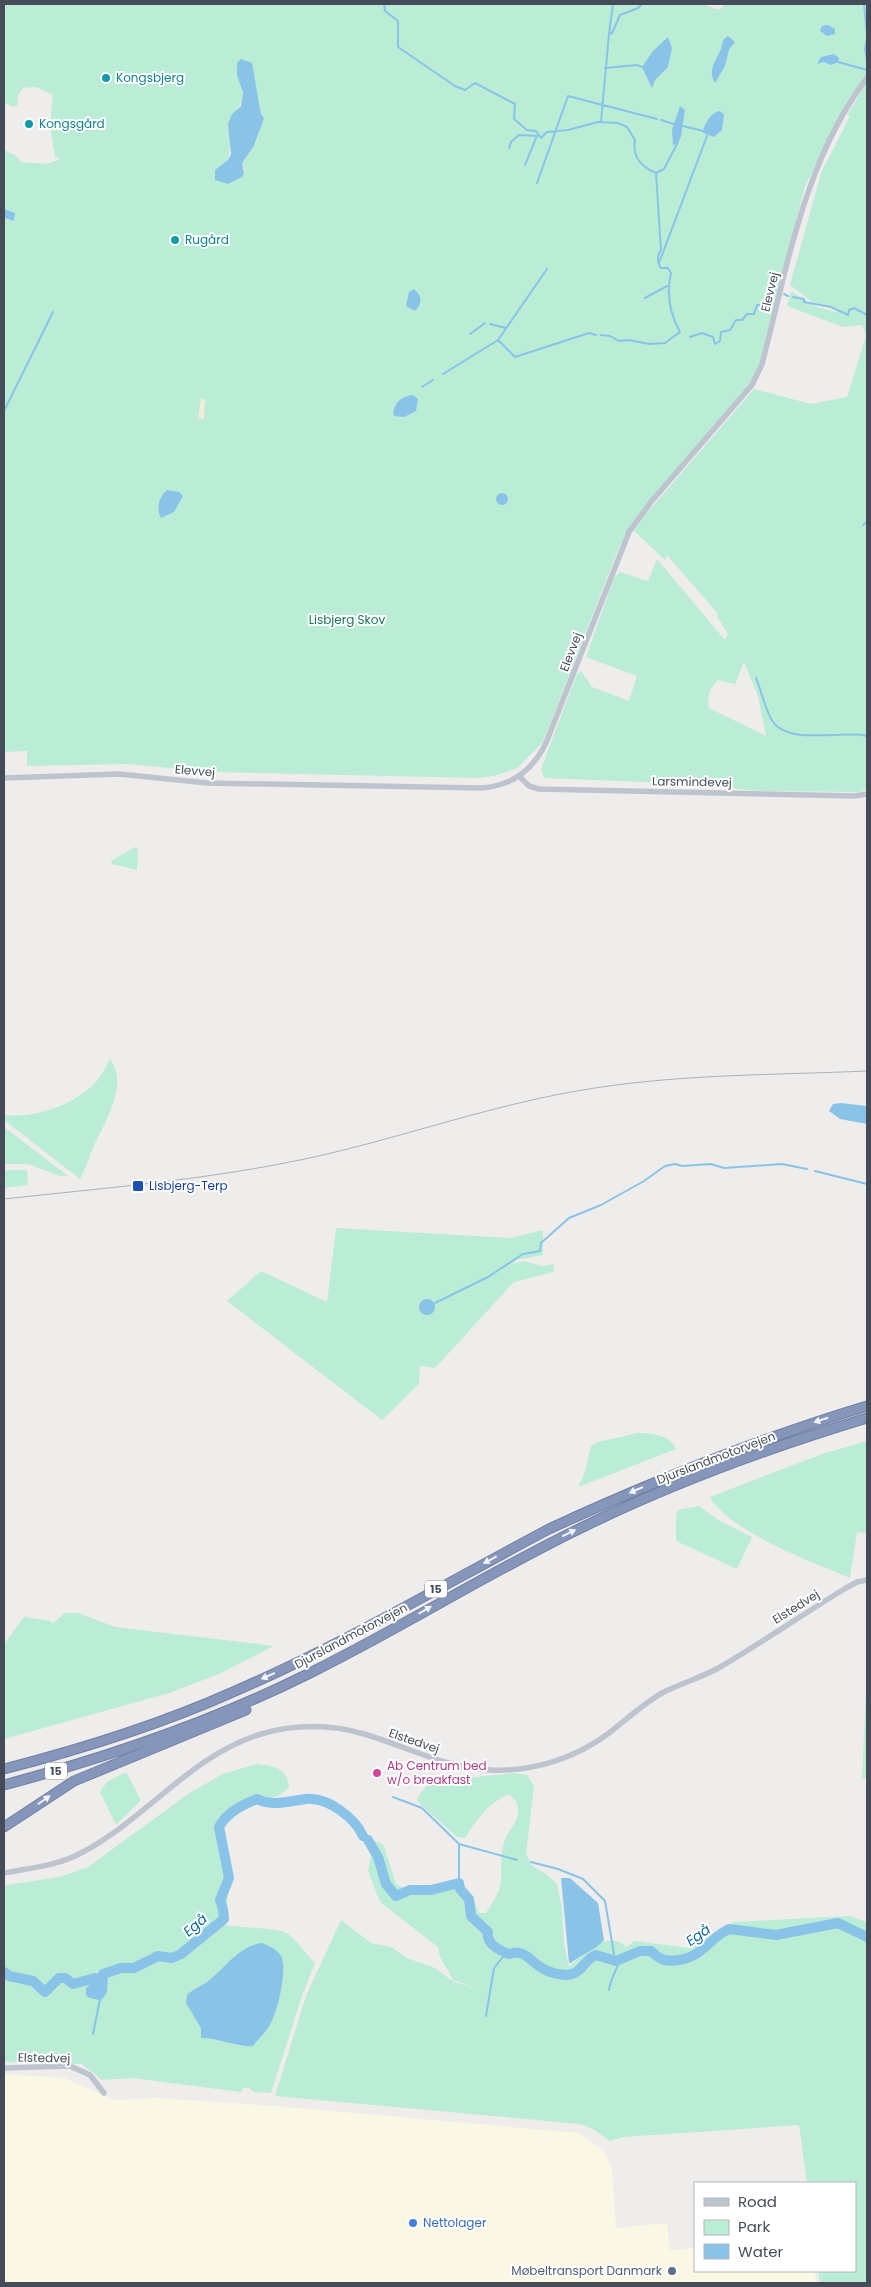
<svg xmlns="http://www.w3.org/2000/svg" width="871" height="2287" font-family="Poppins,sans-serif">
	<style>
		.commercial { fill: #faf8e4 }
		.green { fill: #baecd6; fill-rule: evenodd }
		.sand { fill: #f0eddc }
		.water { fill: #89c4e8 }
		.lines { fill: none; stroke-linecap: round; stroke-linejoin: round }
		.stream { stroke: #89c4e8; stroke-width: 2 }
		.river { stroke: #89c4e8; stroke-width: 10 }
		.highway-casing { stroke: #7081a5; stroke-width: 11 }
		.minor { stroke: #bdc4ce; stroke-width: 5.5 }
		.highway { stroke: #8596ba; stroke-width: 9 }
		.tram { stroke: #aeb0b6; stroke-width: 1 }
		.oneway { fill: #f3f4f8 }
		.culture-dot { fill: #0f9aa8; stroke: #fff; stroke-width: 2 }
		.transit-dot { fill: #1a4fb4; stroke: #fff; stroke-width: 2 }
		.hotel-dot { fill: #d1479c; stroke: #fff; stroke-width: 2 }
		.shop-dot { fill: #3f7fe0; stroke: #fff; stroke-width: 2 }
		.service-dot { fill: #5c6f8a; stroke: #fff; stroke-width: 2 }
		.labels { text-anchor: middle; stroke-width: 4; stroke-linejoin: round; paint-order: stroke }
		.shield { fill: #fff; stroke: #7d828a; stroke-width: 1 }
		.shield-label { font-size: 11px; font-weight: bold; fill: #454c58 }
		.culture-label { font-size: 12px; fill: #0d838f; stroke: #fff; text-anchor: start }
		.street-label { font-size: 12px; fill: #454c58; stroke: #fff }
		.park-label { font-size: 12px; fill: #1a7657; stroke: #fff }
		.transit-label { font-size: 12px; fill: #164399; stroke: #fff; text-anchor: start }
		.hotel-label { font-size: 12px; fill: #b23c85; stroke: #fff; text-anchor: start }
		.shop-label { font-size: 12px; fill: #366cbe; stroke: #fff; text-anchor: start }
		.service-label { font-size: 12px; fill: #4e5e75; stroke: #fff; text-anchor: end }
		.water-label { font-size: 14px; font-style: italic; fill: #116a9f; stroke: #fff }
	</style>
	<rect width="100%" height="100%" fill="#efecec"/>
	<path class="commercial" d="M4,2074l60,4 50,22 44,-2 117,8 304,27 25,18 8,17 4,60 51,-5 3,27 25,-2v23h120l1,12h-812z"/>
	<path class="green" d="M4,4h700l11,5h5l5,-5h142v71l-17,23 -45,88 -47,182 -8,16 -125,150 -11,26 -71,182 -26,26 -19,7 -19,3 -265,-6 -86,-8 -101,2v-15l-22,1 -1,3v-605l11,5 6,7 26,2 13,-5 -5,-3 -5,-29 3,-32 -17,-8 -13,1 -5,8 -1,10 -4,1 -7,-4 -2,14zM237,75l18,8c5,21 10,41 0,61 -3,7 -9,12 -13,19l3,7h-30c4,-3 11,-6 13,-10 2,-3 3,-39 4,-46 15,-13 11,-21 5,-39z
		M867,82v706l-6,4 -103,-1 -64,-7 -150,-6 -3,-9 36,-95 4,-3 11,16 37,14 8,-25 -51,-19 28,-79 6,-6 28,9 9,-22 68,81 3,-6 -11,-18 1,-2 -51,-59 -2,5 -31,-29 12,-17 108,-125 57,15 36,-7 19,-61 -4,-11 -19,2 -56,-21 4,-15 25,16 20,5 3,-4 -24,-4 -25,-19 31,-112 29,-57 -3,-1zM744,662l14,34 8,40 -57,-28c-2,-12 0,-18 9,-28l17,4z
		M135,847l3,2 -1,21 -25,-6 -1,-3z
		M110,1059c20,26 -7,66 -18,91 -4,10 -7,20 -12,29l-76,-59v-5c32,3 69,-9 92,-33 6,-7 10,-16 14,-23z
		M4,1127l64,49h-8l-32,-12h-24z
		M4,1170h23l1,15 -24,3z
		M336,1228l175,10 32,-8v25l-27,5 -3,4 11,-3 17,5 13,-2 -1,8 -39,10 -79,86 -15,-2 -1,18 -37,36 -155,-119 34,-30 66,31z
		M638,1433c13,0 31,1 38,16l-98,38 7,-15 6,-26 7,-4z
		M867,1441v92l-10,-1 -7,46c-36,-15 -122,-47 -140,-81l112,-43z
		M699,1506l21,15 32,16 -15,32 -61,-28v-26l2,-5z
		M65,1613h13l37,14 159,19 -55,28 -50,19 -165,46v-95l20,-27 27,4 1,3z
		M867,1672v106l-5,1z
		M256,1764c17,2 31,3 33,23l-9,8 -12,4 -32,15 -12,14 2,18 5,20 -6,59c15,3 53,2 63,9 10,8 18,20 27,29l-13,33 -31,97 -17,-1 -5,-4h-6l-2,4 -109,-14 -30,2 -20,-16 -78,-2v-174l3,-3 52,-8 29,-10 103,-75 32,-18z
		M126,1772l15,28 -25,25 -16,-33 7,-10z
		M514,1773l13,2 7,11 -8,68 6,12 13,7 12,11 5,24 2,36 5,23c16,-14 37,-38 58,-20l7,-6 56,7 43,-26 117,-6 17,6v361h-47l-2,-12h37v-88h-48l-8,-58 -175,12 -14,4 -17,-12 -13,-5 -305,-28 31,-100 35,-76 30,23 20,4 16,11 28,10 19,14 19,5 -20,-7 -13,-23 -2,-10 -58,-45 -12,-31 6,-30 9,3 13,40 5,3 46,-2 16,2 10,11 6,15h7c6,-10 14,-20 15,-32 1,-14 -1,-26 3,-39 4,-12 15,-20 14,-33 0,-7 -4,-11 -10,-15 -20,10 -31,25 -43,44l-8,-1 -40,-36v-3l15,-19 9,-3 25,2z"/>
	<path class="sand" d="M201,398l4,2 -1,19h-6z"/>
	<path class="water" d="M828,25l7,4v5l-8,2 -7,-5 2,-5z
		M728,36l7,6 -6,8 -4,16 -10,17c-10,-16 7,-27 8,-43z
		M668,37l4,11 -4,19 -13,13 -3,8 -10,-21 11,-16z
		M834,54l5,4 -1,4 -7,3 -7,-3 -7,2 4,-7z
		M241,59l11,4 9,51 3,4 -10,28 -12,17 2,10 -2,4 -14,7 -13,-4v-10l13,-10 3,-6 -3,-30 4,-10 9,-8 2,-13 -6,-18v-12z
		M680,106l5,4 -4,26 -3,8 -5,1 -1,-15z
		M719,111l5,3 -2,16 -8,7 -11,-4c0,-8 8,-20 16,-22z
		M4,209l11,4 -1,8 -9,-3z
		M414,289c8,7 9,14 1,22l-9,-5 3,-14z
		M413,395l5,4 -2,12 -12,6 -10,-1 -1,-3c2,-11 9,-17 20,-18z
		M167,490l12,2 4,4 -9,16 -13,6c-5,-9 -2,-22 6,-28z
		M496 499a6 6 0 1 1 12 0a6 6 0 1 1-12 0Z
		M841,1103l26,3v18l-27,-5 -11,-8 4,-7z
		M419 1307a8 8 0 1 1 16 0a8 8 0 1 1-16 0Z
		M561,1878h9l28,25 6,37c-9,11 -23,14 -33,23h-2z
		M262,1943c7,3 15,6 19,13 7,14 -4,60 -13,72 -4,6 -10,11 -15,18 -11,2 -38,-9 -52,-8v-10l-15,-25 1,-8c6,-6 13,-8 20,-13 19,-14 30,-35 55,-39z"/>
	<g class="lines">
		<path class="stream" d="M384,4l1,7 13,10v26l57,39 10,4 10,-7 40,21 -1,15 13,11 9,1 5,7 6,-6 21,-2 30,-8 20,1 9,4 8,13c-3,16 6,27 21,33l5,77c-4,5 -4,13 0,18h7l3,5c-5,21 -1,41 9,59l-15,11 -16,1 -20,-4 -10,1 -9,-5 -9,-1
			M864,4l3,30
			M609,34l4,-30
			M867,38l-2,11 2,11
			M838,62l29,8
			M605,68l32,-3 5,2
			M661,120l13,4
			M601,121l8,-87 3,-1 8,-18 18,-7 4,-4
			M683,126l20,5
			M509,148l2,-6 8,-7 19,1
			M525,165l11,-27
			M656,173l8,-4 13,-25
			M537,183l31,-87 89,23
			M659,263l48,-127
			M784,294l4,2
			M793,297l11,2v3l27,5 17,8 1,-5 5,-2 13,7
			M645,298l22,-12
			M490,324l16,4
			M470,334l15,-11
			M690,337l12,-4 11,4 2,7 5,-3 1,-9 9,-2 6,-10h6l5,-6h7l3,-9h11l1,-8 5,-5
			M498,340l49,-71
			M443,374l55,-34 17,17 74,-24 7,2
			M422,387l11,-7
			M4,411l49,-99
			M863,525l4,-3
			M756,678c5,12 10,34 17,44 16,23 69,8 94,14
			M815,1171l52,13
			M435,1303l53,-26 35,-23 17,-3 1,-8 28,-25 32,-13 43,-24 21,-15 10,-2 7,2 29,-2 13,4 58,-4 25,5
			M393,1797l29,11 37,36 58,16
			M531,1862l27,7 25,10 22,22 9,53
			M459,1883v-39
			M609,1990c1,-11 8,-20 11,-31
			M486,2016l8,-48 12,-15
			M93,2034l8,-40"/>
		<path class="river" d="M368,1840l10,17 8,27 10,12 14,-6h21l28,-7 1,6 9,10 2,17 17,16c-2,12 10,18 21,22 15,-5 19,5 30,12 8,6 24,11 33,8 11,-3 13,-15 24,-19l20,6 24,-10h11c9,9 15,11 28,9 25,-4 30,-22 50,-31l47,6 62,-12 29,14
			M4,1972l5,4 24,5 12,11 14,-14h6l8,6 22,-6 2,7 -6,5v3l8,2 3,-4 1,-17 18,-6h13l24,-12 14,2 9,-4 43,-35 -1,-10 -3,-9 9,-22 -10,-51c7,-14 23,-22 38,-28 16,8 32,2 49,0 22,-2 49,19 57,37"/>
		<defs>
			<path id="highway" d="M4,1769c78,-20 155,-44 229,-77 109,-47 212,-108 316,-163 104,-48 209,-90 318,-123
				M4,1785c105,-28 208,-63 306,-112 93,-46 181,-102 275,-147 90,-44 186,-79 282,-108
				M4,1827l70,-46 172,-71"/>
		</defs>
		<use href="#highway" class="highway-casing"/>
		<path class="minor" d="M519,776l10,10 10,3 316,7 12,-2
			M4,778l115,-4 88,9 274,5c30,-2 52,-18 65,-45l83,-211 22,-30 101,-117 10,-21c26,-99 42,-203 105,-286
			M4,1873c26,-5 53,-7 77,-20 64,-33 110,-98 180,-119 33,-10 70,-10 103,0 42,12 81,34 126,36 43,2 86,-12 119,-37 18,-14 34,-29 53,-40 20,-10 41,-16 60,-27 42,-25 83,-53 124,-78l11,-6 10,-2
			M4,2068l66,-2 20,9 14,18"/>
		<use href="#highway" class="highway"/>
		<path class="tram" d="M4,1199c100,-11 202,-19 301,-40 98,-21 190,-56 290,-71 90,-14 182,-13 272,-17"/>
	</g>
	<defs><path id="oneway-solid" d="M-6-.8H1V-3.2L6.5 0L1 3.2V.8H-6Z" transform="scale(1.25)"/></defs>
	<g class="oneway">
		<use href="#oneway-solid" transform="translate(821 1420) rotate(162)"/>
		<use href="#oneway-solid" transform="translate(636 1490) rotate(157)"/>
		<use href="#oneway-solid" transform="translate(569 1533) rotate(-26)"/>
		<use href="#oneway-solid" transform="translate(490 1560) rotate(152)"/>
		<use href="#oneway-solid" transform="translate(425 1610) rotate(-31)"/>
		<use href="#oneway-solid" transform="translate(268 1676) rotate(156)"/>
		<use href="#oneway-solid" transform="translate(44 1800) rotate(-35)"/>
	</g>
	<g class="culture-dot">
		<circle cx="106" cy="78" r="5"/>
		<circle cx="29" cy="124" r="5"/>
		<circle cx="175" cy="240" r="5"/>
	</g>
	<rect class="transit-dot" x="132" y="1180" width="12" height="12" rx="2.5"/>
	<circle class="hotel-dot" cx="377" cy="1773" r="5"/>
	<circle class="shop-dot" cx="413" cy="2223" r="5"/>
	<circle class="service-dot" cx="672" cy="2271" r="5"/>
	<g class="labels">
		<g class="shield">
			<rect x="425" y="1580.5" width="22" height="17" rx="4"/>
			<rect x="45" y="1762.5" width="22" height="17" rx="4"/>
		</g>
		<g class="shield-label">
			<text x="436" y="1593">15</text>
			<text x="56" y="1775">15</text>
		</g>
		<g class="culture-label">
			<text x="116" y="82">Kongsbjerg</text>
			<text x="39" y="128">Kongsgård</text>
			<text x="185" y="244">Rugård</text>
		</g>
		<g class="street-label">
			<text transform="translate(770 292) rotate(-76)" y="4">Elevvej</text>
			<text transform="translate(571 652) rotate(-69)" y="4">Elevvej</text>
			<text transform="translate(195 771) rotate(5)" y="4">Elevvej</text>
			<text transform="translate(692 782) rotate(1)" y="4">Larsmindevej</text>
			<text transform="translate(716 1458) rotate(-21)" y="4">Djurslandmotorvejen</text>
			<text transform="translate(796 1607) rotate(-32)" y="4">Elstedvej</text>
			<text transform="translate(351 1636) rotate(-28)" y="4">Djurslandmotorvejen</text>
			<text transform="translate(414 1741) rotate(19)" y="4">Elstedvej</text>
			<text transform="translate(44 2058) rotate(1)" y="4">Elstedvej</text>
		</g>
		<g class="park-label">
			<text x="347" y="624">Lisbjerg Skov</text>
		</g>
		<g class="transit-label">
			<text x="149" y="1190">Lisbjerg-Terp</text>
		</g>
		<g class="hotel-label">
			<text x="387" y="1770">Ab Centrum bed<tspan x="387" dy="14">w/o breakfast</tspan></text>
		</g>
		<g class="shop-label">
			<text x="423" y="2227">Nettolager</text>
		</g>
		<g class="service-label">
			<text x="662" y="2275">Møbeltransport Danmark</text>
		</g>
		<g class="water-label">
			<text transform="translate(195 1925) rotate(-41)" y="5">Egå</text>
			<text transform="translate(698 1935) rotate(-35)" y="5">Egå</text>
		</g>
	</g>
	<rect width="871" height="2287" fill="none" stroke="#454c58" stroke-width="10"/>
	<rect x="694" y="2182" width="162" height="90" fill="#ffffff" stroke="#b5b7bc"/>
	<rect x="704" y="2198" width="25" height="8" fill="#bdc4ce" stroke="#b5b7bc"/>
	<text x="738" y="2207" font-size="15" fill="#454c58">Road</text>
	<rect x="704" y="2220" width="25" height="15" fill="#baecd6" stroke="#b5b7bc"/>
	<text x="738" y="2232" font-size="15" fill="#454c58">Park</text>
	<rect x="704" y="2244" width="25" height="15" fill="#89c4e8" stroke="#b5b7bc"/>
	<text x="738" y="2257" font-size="15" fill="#454c58">Water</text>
</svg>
